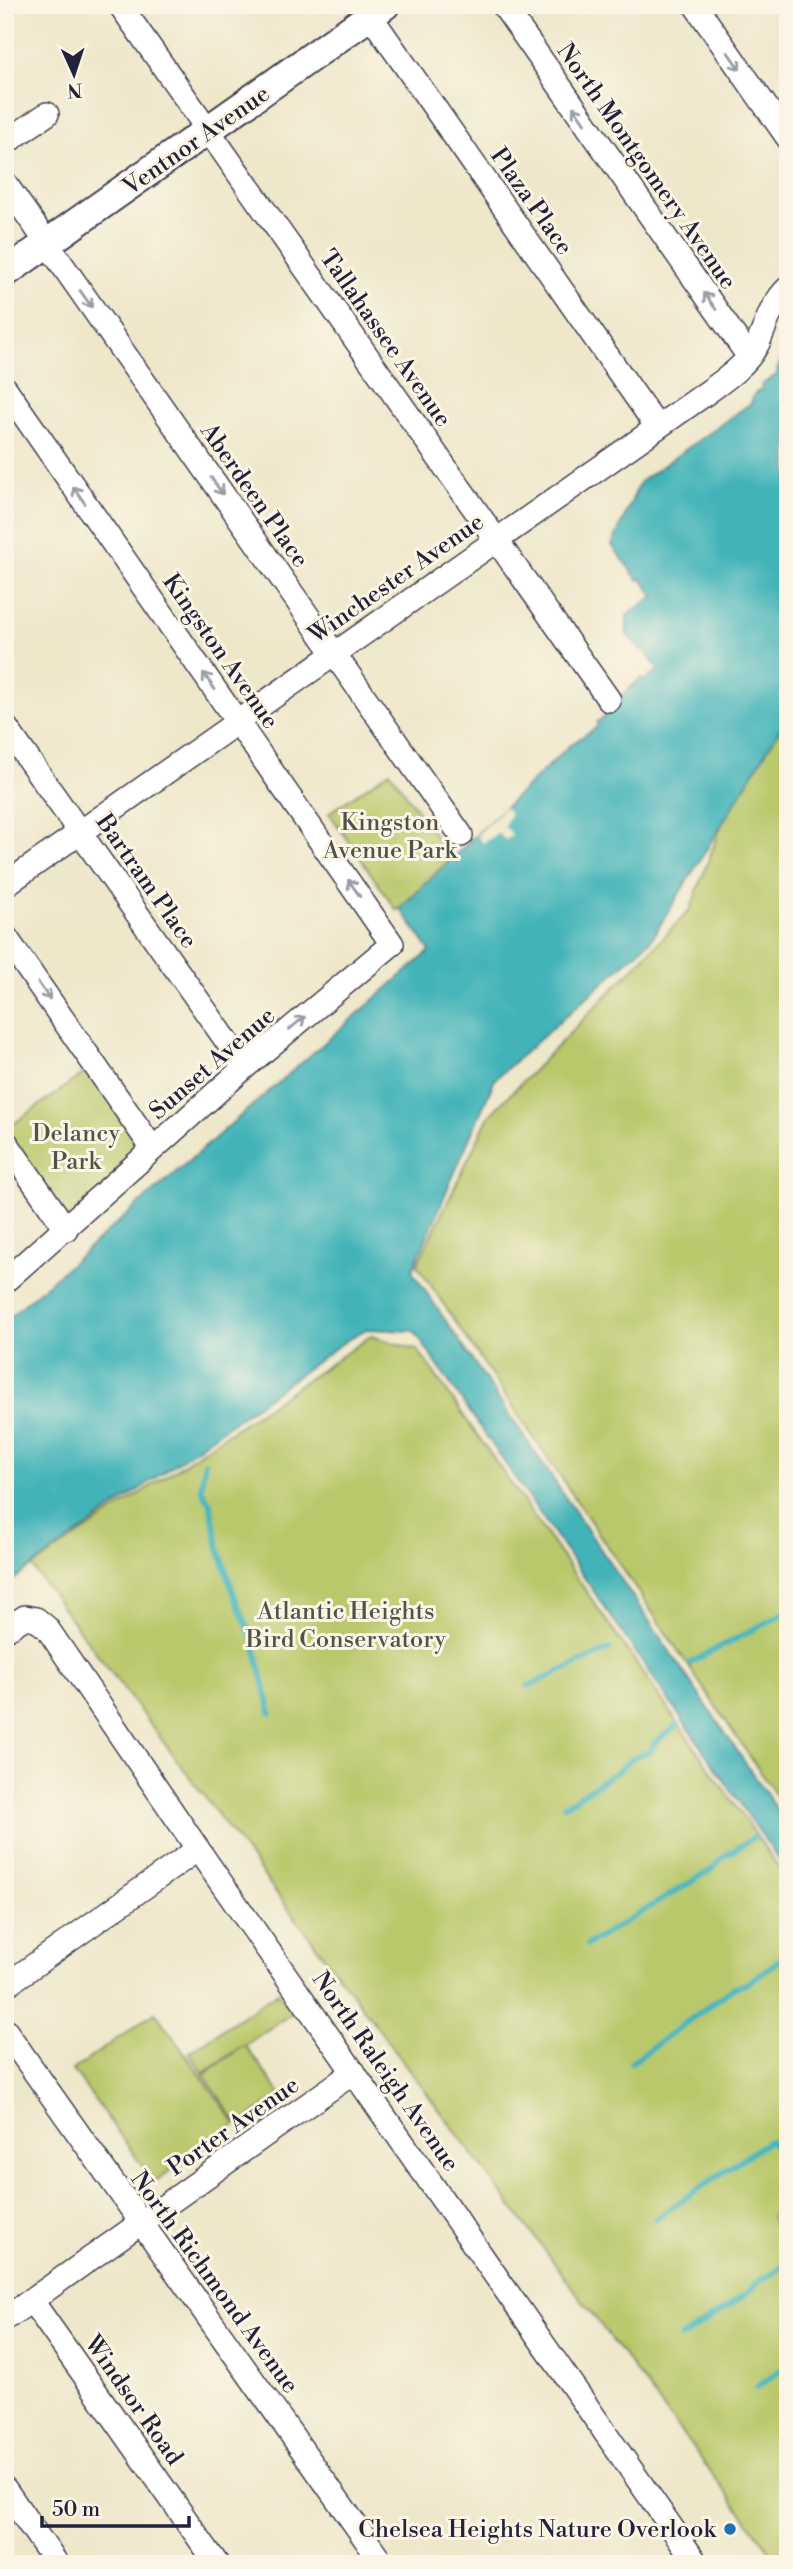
<svg xmlns="http://www.w3.org/2000/svg" width="793" height="2569" font-family="'Libre Bodoni',serif">
	<style>
		.green { fill: #b9c86a; stroke: #6e7552; stroke-width: 2 }
		.water { fill: #43b4b9; stroke: #326b7a; stroke-width: 2 }
		.pier { fill: #eee7ca }
		.lines { fill: none; stroke-linecap: round; stroke-linejoin: round }
		.stream { stroke: #43b4b9; stroke-width: 6 }
		.minor-casing { stroke: #414050; stroke-width: 26 }
		.major-casing { stroke: #414050; stroke-width: 32 }
		.minor { stroke: #fff; stroke-width: 23 }
		.major { stroke: #fff; stroke-width: 28 }
		.oneway { stroke: #9c9ca7 }
		.poi-dot { fill: #1f6fb2; stroke: #fcf5e5; stroke-width: 2.5 }
		.labels { text-anchor: middle; stroke-width: 6; stroke-linejoin: round; paint-order: stroke }
		.street-label { font-size: 24px; fill: #22223b; stroke: #fcf5e5 }
		.park-label { font-size: 24px; fill: #4f5449; stroke: #fcf5e5 }
		.poi-label { font-size: 24px; fill: #22223b; stroke: #fcf5e5; text-anchor: end }
	</style>
	<rect width="100%" height="100%" fill="#fcf5e5"/>
	<filter id="ink" filterUnits="userSpaceOnUse"><feTurbulence type="fractalNoise" baseFrequency=".0143" numOctaves="2"/><feDisplacementMap in="SourceGraphic" scale="14" xChannelSelector="R" yChannelSelector="G"/><feConvolveMatrix kernelMatrix="1 2 1 2 8 2 1 2 1" color-interpolation-filters="sRGB"/></filter>
	<filter id="wash" filterUnits="userSpaceOnUse"><feTurbulence type="fractalNoise" baseFrequency=".00686" numOctaves="4" result="noise"/><feDisplacementMap in="SourceGraphic" scale="28" xChannelSelector="R" yChannelSelector="G"/><feGaussianBlur stdDeviation="1.57" result="paint"/><feColorMatrix in="noise" values="0 0 0 0 0 0 0 0 0 0 0 0 0 0 0 0 0 1.4 0 .05"/><feComposite in="paint" operator="in"/></filter>
	<g filter="url(#wash)">
		<rect width="100%" height="100%" fill="#eee7ca"/>
		<path class="green" d="M788,680v1133l-371,-548 72,-149 201,-206 73,-197z
			M390,771l61,88 -54,52 -68,-98z
			M96,1065l57,84 -87,80 -61,-99z
			M371,1336l47,14 370,531v314l-17,22 17,44v303h-8l-748,-997z
			M278,1992l14,21 -47,32 36,50 -42,30 -35,-50 39,-29 -40,27 -14,-21z
			M155,2012l81,112 -82,58 -81,-112z"/>
		<path class="water" d="M788,344v372l-137,224 -156,139 -83,192 376,555v47l-374,-542 -48,-2 -22,13 -339,244v-265l425,-370 -30,-43 170,-163 27,-18v-5l11,-8 -2,-5 35,-31 3,3 14,-11 -14,-21 -3,1 -14,-16v-19l27,-19 -12,-17 -4,1 -26,-35 28,-63 111,-79 3,-9 8,-5 -1,-4 17,-11 -1,-4z"/>
		<path class="pier" d="M505,807l5,7 -6,12 8,8 -6,6 -8,-7 -15,10 -6,-8z"/>
		<g class="lines">
			<path class="stream" d="M205,1462l-4,26 9,15 9,46 17,51 17,39 18,74
				M690,1663l98,-52
				M528,1686l82,-37
				M564,1806l55,-36 14,-13 16,-5 6,-10 23,-17
				M587,1945l124,-75 11,-12 32,-21
				M631,2063l102,-75 13,-4 42,-30
				M655,2219l112,-77 3,-1 18,18
				M681,2338l61,-41 18,-17 20,-11 8,-8
				M757,2387l31,-22"/>
		</g>
	</g>
	<g filter="url(#ink)">
		<g class="lines">
			<defs>
				<path id="minor" d="M120,5l489,695
					M363,5l294,422
					M503,5l246,352
					M695,5l93,133
					M5,143l42,-29
					M5,183l456,652
					M5,388l387,556 -147,123 -240,214
					M5,726l240,341
					M5,885l700,-491c18,-13 41,-28 52,-49 10,-21 13,-40 31,-57
					M5,936l148,213
					M5,1141l61,88
					M5,1630l20,-13 11,2 11,9 161,236 489,700
					M5,1986l193,-137
					M5,2030l378,534
					M32,2301l185,263
					M5,2319l349,-247
					M5,2489l52,75"/>
				<path id="major" d="M5,273l380,-268"/>
			</defs>
			<use href="#minor" class="minor-casing"/>
			<use href="#major" class="major-casing"/>
			<use href="#minor" class="minor"/>
			<use href="#major" class="major"/>
		</g>
		<defs><path id="oneway-shaft" d="M-6 0H5M1.5-3L5.5 0L1.5 3" fill="none" stroke-width="1.6" stroke-linecap="round" stroke-linejoin="round" transform="scale(1.75)"/></defs>
		<g class="oneway">
			<use href="#oneway-shaft" transform="translate(734 61) rotate(55)"/>
			<use href="#oneway-shaft" transform="translate(579 115) rotate(-125)"/>
			<use href="#oneway-shaft" transform="translate(86 299) rotate(55)"/>
			<use href="#oneway-shaft" transform="translate(710 301) rotate(-125)"/>
			<use href="#oneway-shaft" transform="translate(217 486) rotate(55)"/>
			<use href="#oneway-shaft" transform="translate(79 495) rotate(-125)"/>
			<use href="#oneway-shaft" transform="translate(209 681) rotate(-125)"/>
			<use href="#oneway-shaft" transform="translate(354 888) rotate(-125)"/>
			<use href="#oneway-shaft" transform="translate(44 991) rotate(55)"/>
			<use href="#oneway-shaft" transform="translate(297 1023) rotate(-40)"/>
		</g>
	</g>
	<circle class="poi-dot" cx="730" cy="2529" r="7"/>
	<g class="labels">
		<g class="street-label">
			<text transform="translate(196 140) rotate(-35)" y="8">Ventnor Avenue</text>
			<text transform="translate(647 166) rotate(55)" y="8">North Montgomery Avenue</text>
			<text transform="translate(532 201) rotate(55)" y="8">Plaza Place</text>
			<text transform="translate(386 338) rotate(55)" y="8">Tallahassee Avenue</text>
			<text transform="translate(255 495) rotate(55)" y="8">Aberdeen Place</text>
			<text transform="translate(396 578) rotate(-35)" y="8">Winchester Avenue</text>
			<text transform="translate(221 651) rotate(55)" y="8">Kingston Avenue</text>
			<text transform="translate(147 881) rotate(55)" y="8">Bartram Place</text>
			<text transform="translate(212 1063) rotate(-41)" y="8">Sunset Avenue</text>
			<text transform="translate(386 2071) rotate(55)" y="8">North Raleigh Avenue</text>
			<text transform="translate(233 2126) rotate(-35)" y="8">Porter Avenue</text>
			<text transform="translate(215 2282) rotate(54)" y="8">North Richmond Avenue</text>
			<text transform="translate(134 2400) rotate(55)" y="8">Windsor Road</text>
		</g>
		<g class="park-label">
			<text x="390" y="830">Kingston<tspan x="390" dy="28">Avenue Park</tspan></text>
			<text x="76" y="1141">Delancy<tspan x="76" dy="28">Park</tspan></text>
			<text x="346" y="1619">Atlantic Heights<tspan x="346" dy="28">Bird Conservatory</tspan></text>
		</g>
		<g class="poi-label">
			<text x="716" y="2537">Chelsea Heights Nature Overlook</text>
		</g>
	</g>
	<rect width="793" height="2569" fill="none" stroke="#fcf5e5" stroke-width="28"/>
	<g transform="translate(74 74) rotate(177)" stroke="#fcf5e5" stroke-width="5" paint-order="stroke">
	<path d="M0-5L12 26L0 18L-12 26Z" fill="#22223b"/>
	<text y="-10" font-size="19" font-weight="bold" text-anchor="middle" fill="#22223b">N</text>
	</g>
	<path d="M42 2516v10h147v-10" fill="none" stroke="#22223b" stroke-width="3.5"/>
	<text x="52" y="2516" font-size="21" fill="#22223b" stroke="#fcf5e5" stroke-width="5" paint-order="stroke">50 m</text>
</svg>
